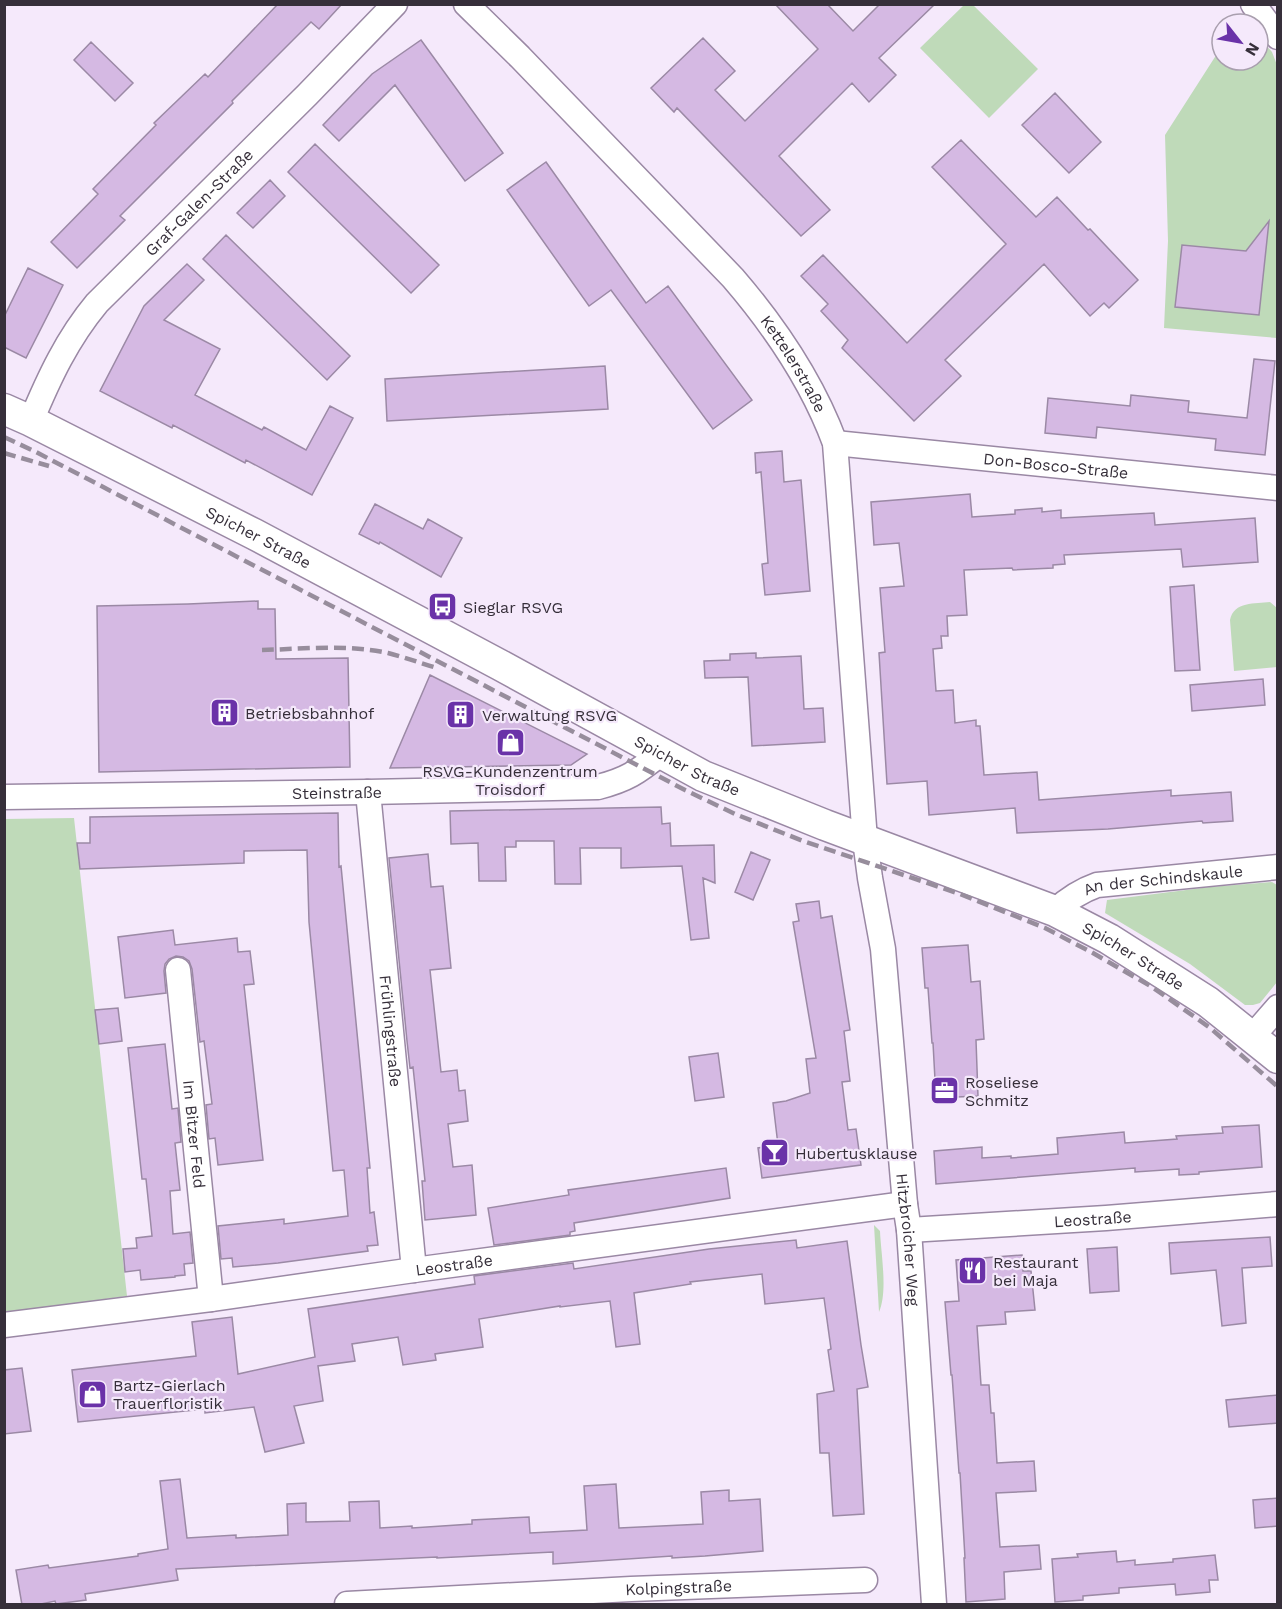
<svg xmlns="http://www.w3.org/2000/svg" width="1282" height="1609" font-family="'Work Sans',sans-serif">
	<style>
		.green { fill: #bfdab9 }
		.building { fill: #d5b9e3; stroke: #9b89a5; stroke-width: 1.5 }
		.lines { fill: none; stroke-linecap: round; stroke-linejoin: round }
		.minor-casing { stroke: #9a88a4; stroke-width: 27 }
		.tertiary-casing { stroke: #9a88a4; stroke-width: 33 }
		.minor { stroke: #fff; stroke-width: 24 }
		.tertiary { stroke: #fff; stroke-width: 30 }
		.rail { stroke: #978d9c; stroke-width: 4.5; stroke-dasharray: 12 6; stroke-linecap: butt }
		.labels { text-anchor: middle; stroke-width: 4.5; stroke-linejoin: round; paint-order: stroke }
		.street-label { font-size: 16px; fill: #362f3a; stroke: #f5e9fb }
		.poi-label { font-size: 16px; fill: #362f3a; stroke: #f5e9fb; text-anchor: start }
	</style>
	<rect width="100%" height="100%" fill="#f5e9fb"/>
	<path class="green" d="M964,5h9l65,64 -49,49 -69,-70z
		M1258,36l14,16 5,13v273l-113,-10 4,-87 -3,-106 57,-89v14h36z
		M1270,602l7,6v59l-43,4 -4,-51c4,-19 25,-16 40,-18z
		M74,818l53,478 -122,17 -1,-494z
		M1272,882l5,3v97l-17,21 -7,2h-8l-4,-3 -51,-38 -85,-51 2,-13 103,-13z
		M874,1225l6,6c1,23 8,61 -1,81z"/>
	<path class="building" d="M278,4h64l-23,25 -8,-7 -79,79 1,2 -113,113 5,4 -48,48 -26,-26 47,-48 -5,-5 63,-64 -2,-2 51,-49 3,3z
		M775,4h52l26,27 27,-27h55l-56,54 17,17 -27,27 -17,-19 -73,73 51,54 -29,26 -124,-128 -3,4 -23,-24 52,-50 32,33 -20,19 30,31 73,-72z
		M421,40l82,113 -38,28 -70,-96 -56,56 -16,-16 49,-51z
		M91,42l42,41 -18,18 -41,-41z
		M1055,93l46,49 -32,31 -47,-48z
		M961,140l75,77 21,-20 31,33 2,-1 48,51 -29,28 -5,-5 -14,13 -46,-52 -99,96 16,16 -47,45 -72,-73 6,-8 -27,-29 7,-7 -27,-28 22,-21 84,88 99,-99 -74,-77z
		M315,144l124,121 -28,28 -123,-121z
		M546,162l100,141 22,-17 84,114 -39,29 -102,-139 -22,16 -82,-116z
		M270,180l15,16 -32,32 -16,-15z
		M1269,221l-10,94 -84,-8 7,-62 64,6z
		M226,235l124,121 -23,24 -124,-121z
		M187,264l17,16 -40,40 56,29 -25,46 67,35 2,-3 42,23 24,-44 23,12 -41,77 -66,-35 -1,3 -72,-38 -1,3 -72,-37 44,-85z
		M28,268l35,17 -37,73 -22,-11v-30z
		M1254,359l21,2 -10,94 -50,-5 1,-11 -119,-12 -1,11 -51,-5 3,-35 82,8 1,-11 58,6 -1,11 59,6z
		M605,366l3,43 -221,12 -2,-42z
		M782,451l2,31 17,-2 9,111 -45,4 -3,-31 6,-1 -7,-91 -5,1 -1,-20z
		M970,494l2,23 43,-3v-4l27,-2v4l19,-2v8l93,-5 1,12 100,-7 3,44 -75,5 -2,-18 -117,6 1,9 -12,1v3l-40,2 -1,-2 -48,2 3,45 -20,1 1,20h-7l1,12 -9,1 3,42 17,-1 2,33 21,-3v6h4l4,49 53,-3 2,28 132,-10v6l60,-4 2,29 -30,2 -1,-2 -94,8 -91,4 -2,-25 -86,7 -2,-34 -40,3 -8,-131 6,-1 -5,-64 24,-2 -5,-43 -25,2 -3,-43z
		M375,504l48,25 5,-10 34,19 -21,39 -61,-35 -1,2 -20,-10z
		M1194,585l6,85 -25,1 -5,-84z
		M258,601v8h17l1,50 72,-1 2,109 -251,5 -2,-166 91,-2z
		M756,653v5l45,-2 3,53 19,-1 2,34 -73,4 -4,-69 -43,1 -1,-17 26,-1v-6z
		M430,675l157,79 -16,11 -181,3z
		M1263,679l2,26 -73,6 -2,-26z
		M661,807l1,17 8,-1 1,23 43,-1 1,38 -12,-5 6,60 -18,2 -9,-74 -61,2v-20h-41l1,36h-26l-1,-43h-38v6h-11l1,34h-27l-1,-38 -27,1 -1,-33z
		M338,813l1,54 2,-1 29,302h-3l3,45 4,-1 4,33 -11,1 1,5 -90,12 -45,4 -1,-9 -11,1 -3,-33 66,-7v5l64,-8 -4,-46 -11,1 -24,-249 -2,-72 -63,1v12l-164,6 -3,-26h13v-26z
		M751,852l19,8 -17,40 -18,-8z
		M428,854l3,33 12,-1 8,82 -21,2 11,102 16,-2 2,21 6,-1 3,31 -20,3 5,43 19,-2 4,50 -51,5 -3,-39h3l-12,-114 -3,1 -3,-27 -18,-183z
		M819,901l2,17 11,-2 18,114 -6,1 6,50 -8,1 6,48 8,-1 5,36 -99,13 -4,-30 20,-3 -5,-42 13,-2 24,-8 -4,-34 10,-1 -23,-136 6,-1 -3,-17z
		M173,930l2,15 62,-7 1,14 12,-1 4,33 -10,1 19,175 -45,5 -3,-27 -6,1 -3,-34 6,-1 -8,-63 -4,1 -8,-73 -3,-8 -6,-4 -7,-1 -7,3 -4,5 -1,7 2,22 -41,5 -7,-61z
		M968,945l3,37 9,-1 4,58 -8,1 2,56 -42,2 -3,-55h-1l-4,-55h-3l-3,-40z
		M118,1008l4,33 -23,3 -4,-34z
		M165,1044l7,65 6,-1 3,34 -6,1 5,47 -10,1 3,43 17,-2 3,31 -9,1 1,11 -10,1v1l-34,3 -1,-10 -15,2 -2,-23 14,-1 -1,-10 16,-2 -6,-57h-4l-14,-131z
		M718,1053l6,44 -29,4 -6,-44z
		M1259,1125l3,42 -63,5v2l-20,1v-6l-44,3v-4l-199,16 -2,-33 48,-4v11l29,-2v2l47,-4 -1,-16 67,-6 1,11 52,-4 -1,-3 47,-3 -1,-6z
		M726,1168l4,30 -156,25 1,8 -5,1v3l-76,10 -6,-37 81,-13 -1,-5z
		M1270,1237l2,29 -30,2 4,55 -24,3 -6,-56 -45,4 -2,-31z
		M796,1240l1,8 50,-7 14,104 7,42 -11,2 7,125 -31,2 -4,-63h-9l-3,-59 17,-3 -6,-41 3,-1 -7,-51 -59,6 -3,-30 -72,8 1,2 -57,9 6,51 -24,3 -6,-46 -50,6v-1l-81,13 4,28 -48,7 1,6 -33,5 -5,-28 -46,7 3,17 -37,5 5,35 -29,5 10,37 -39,9 -11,-45 -49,6v-4l-127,13 -6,-52 124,-14 -4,-34 40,-5 6,57 77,-17 -7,-48 167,-25 -1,-8 99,-13 1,6 135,-20z
		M1117,1247l2,44 -29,2 -3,-44z
		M1022,1255l1,16h8l4,39 -30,2 1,12 -29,2 4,59h8l2,28h3l3,50 37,-2 2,30 -40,2 4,54 39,-2 2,24 -37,3 1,27 -39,3 -2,-44h1l-5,-85h-1l-7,-98h-1l-6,-73 14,-1 -3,-41z
		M22,1368l9,63 -27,3v-64z
		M1278,1395v28l-49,4 -3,-27z
		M180,1479l7,59 49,-3v3l52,-3 -1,-31 19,-1v19l44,-1 -1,-19 30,-1 1,27 32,-2v2l60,-4v-4l57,-3 1,16 57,-3 -3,-44 32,-2 3,44 84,-4 -2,-32 28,-2v11l31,-2 3,52 -58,5 -33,2v-2l-119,8v-12l-116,6v-1l-261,12 2,11 -93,14 1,6 -30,4 -1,-3 -19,4h-14l-6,-35 32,-5 1,3 89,-12v-2l30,-5 -8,-68z
		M1278,1498v28l-23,2 -2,-28z
		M1116,1551l1,11 18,-2v5l38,-3v-3l42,-4 3,25h-9l1,12 -34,3 -1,-11 -56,4v5l-36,3v4l-28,2 -3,-43 26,-2 -1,-3z"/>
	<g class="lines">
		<defs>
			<g id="minor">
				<path id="s1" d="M466,4l54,53 213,221c43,50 79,103 102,165l30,397 5,38 13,71 22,255 4,26 25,374"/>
				<path d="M1253,4l25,33"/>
				<path id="s2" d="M31,421c18,-43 36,-82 66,-118l210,-208 88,-91"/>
				<path id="s3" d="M835,443l443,45"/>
				<path id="s4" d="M368,792l46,478"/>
				<path id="s5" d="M4,797l364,-5 230,-5c28,-7 40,-15 62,-33"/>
				<path id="s6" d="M1055,911c13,-12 25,-20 42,-26l181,-18"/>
				<path id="s7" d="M178,970l33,329"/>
				<path d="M1252,1037l26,-30"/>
				<path id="s8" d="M909,1230l197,-12 172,-14"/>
				<path id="s9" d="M4,1325l207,-26 203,-29 491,-66"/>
				<path id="s10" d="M347,1604l284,-15 234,-9"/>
			</g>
			<g id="tertiary">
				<path id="s11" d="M4,409l27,12 223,113 246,131 203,111 122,49 230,86 54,28 99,63 70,56"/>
			</g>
		</defs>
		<use href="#minor" class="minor-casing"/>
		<use href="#tertiary" class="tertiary-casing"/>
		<use href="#minor" class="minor"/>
		<use href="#tertiary" class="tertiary"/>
		<path class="rail" d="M4,437l30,14 651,339 50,24 68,27 157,53 85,34 48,25 59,34 57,40 69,60
			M4,453l45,13
			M262,650c41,-1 85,-6 126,3 16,4 32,10 49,15"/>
	</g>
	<defs>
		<symbol id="bus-square" viewBox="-11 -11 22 22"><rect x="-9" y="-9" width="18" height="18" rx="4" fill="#6a32a8" stroke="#f5e9fb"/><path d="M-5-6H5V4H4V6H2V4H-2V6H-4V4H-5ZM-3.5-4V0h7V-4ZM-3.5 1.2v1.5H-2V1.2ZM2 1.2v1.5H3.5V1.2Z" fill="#fff"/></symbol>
		<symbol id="building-square" viewBox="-11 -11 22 22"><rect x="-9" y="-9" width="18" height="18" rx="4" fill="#6a32a8" stroke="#f5e9fb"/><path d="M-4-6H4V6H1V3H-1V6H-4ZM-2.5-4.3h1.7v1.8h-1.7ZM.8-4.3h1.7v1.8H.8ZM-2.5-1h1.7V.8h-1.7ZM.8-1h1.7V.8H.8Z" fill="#fff"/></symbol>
		<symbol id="shop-square" viewBox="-11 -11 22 22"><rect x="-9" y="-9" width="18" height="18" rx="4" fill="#6a32a8" stroke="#f5e9fb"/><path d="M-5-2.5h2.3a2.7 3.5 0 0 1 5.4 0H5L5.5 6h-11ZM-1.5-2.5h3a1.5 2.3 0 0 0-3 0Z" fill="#fff"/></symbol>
		<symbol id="office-square" viewBox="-11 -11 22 22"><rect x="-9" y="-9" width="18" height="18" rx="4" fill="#6a32a8" stroke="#f5e9fb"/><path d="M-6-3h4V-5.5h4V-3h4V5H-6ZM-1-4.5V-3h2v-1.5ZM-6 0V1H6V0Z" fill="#fff"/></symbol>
		<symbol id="bar-square" viewBox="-11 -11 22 22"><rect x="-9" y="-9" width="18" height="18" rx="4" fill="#6a32a8" stroke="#f5e9fb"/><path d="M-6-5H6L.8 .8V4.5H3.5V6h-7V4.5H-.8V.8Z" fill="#fff"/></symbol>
		<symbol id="restaurant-square" viewBox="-11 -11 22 22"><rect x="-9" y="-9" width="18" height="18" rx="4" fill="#6a32a8" stroke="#f5e9fb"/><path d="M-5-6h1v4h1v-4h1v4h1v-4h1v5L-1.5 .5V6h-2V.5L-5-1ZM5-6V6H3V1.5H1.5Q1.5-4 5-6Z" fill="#fff"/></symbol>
	</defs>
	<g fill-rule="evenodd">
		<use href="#bus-square" x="426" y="590" width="33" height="33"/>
		<use href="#building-square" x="208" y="696" width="33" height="33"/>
		<use href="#building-square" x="444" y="698" width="33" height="33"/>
		<use href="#shop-square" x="494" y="726" width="33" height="33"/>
		<use href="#office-square" x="928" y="1074" width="33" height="33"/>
		<use href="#bar-square" x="758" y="1136" width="33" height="33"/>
		<use href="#restaurant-square" x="956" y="1254" width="33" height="33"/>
		<use href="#shop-square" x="76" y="1378" width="33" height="33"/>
	</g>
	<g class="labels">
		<g class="street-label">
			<text dy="6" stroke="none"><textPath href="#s2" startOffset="279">Graf-Galen-Straße</textPath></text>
			<text dy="6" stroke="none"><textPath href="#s1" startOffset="488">Kettelerstraße</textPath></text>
			<text dy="6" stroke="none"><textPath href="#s3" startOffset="222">Don-Bosco-Straße</textPath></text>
			<text dy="6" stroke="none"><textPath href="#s11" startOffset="285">Spicher Straße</textPath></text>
			<text dy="6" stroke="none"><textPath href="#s11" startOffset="771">Spicher Straße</textPath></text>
			<text dy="6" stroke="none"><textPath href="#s5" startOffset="333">Steinstraße</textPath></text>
			<text dy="6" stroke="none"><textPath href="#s6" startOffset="116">An der Schindskaule</textPath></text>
			<text dy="6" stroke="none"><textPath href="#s11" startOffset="1257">Spicher Straße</textPath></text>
			<text dy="6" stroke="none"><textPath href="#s4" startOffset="240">Frühlingstraße</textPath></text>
			<text dy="6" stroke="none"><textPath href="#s7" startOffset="165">Im Bitzer Feld</textPath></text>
			<text dy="6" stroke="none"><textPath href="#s8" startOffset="184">Leostraße</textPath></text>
			<text dy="6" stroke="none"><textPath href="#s1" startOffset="1378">Hitzbroicher Weg</textPath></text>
			<text dy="6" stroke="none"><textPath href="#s9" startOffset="454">Leostraße</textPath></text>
			<text dy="6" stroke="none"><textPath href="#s10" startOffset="332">Kolpingstraße</textPath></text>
		</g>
		<g class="poi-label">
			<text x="463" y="613">Sieglar RSVG</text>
			<text x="245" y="719">Betriebsbahnhof</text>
			<text x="482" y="721">Verwaltung RSVG</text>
			<text x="510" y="777" text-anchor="middle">RSVG-Kundenzentrum<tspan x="510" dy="18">Troisdorf</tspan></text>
			<text x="965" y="1088">Roseliese<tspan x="965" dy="18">Schmitz</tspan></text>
			<text x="795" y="1159">Hubertusklause</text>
			<text x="993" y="1268">Restaurant<tspan x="993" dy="18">bei Maja</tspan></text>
			<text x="113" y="1391">Bartz-Gierlach<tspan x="113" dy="18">Trauerfloristik</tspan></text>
		</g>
	</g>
	<rect width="1282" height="1609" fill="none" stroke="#362f3a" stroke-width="12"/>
	<g transform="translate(1240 42) rotate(121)"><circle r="28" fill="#f5e9fb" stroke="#a99fae" stroke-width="1.5"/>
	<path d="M0-4.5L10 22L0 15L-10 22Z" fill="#6a32a8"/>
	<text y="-9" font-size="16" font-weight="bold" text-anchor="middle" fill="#362f3a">N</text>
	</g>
</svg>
